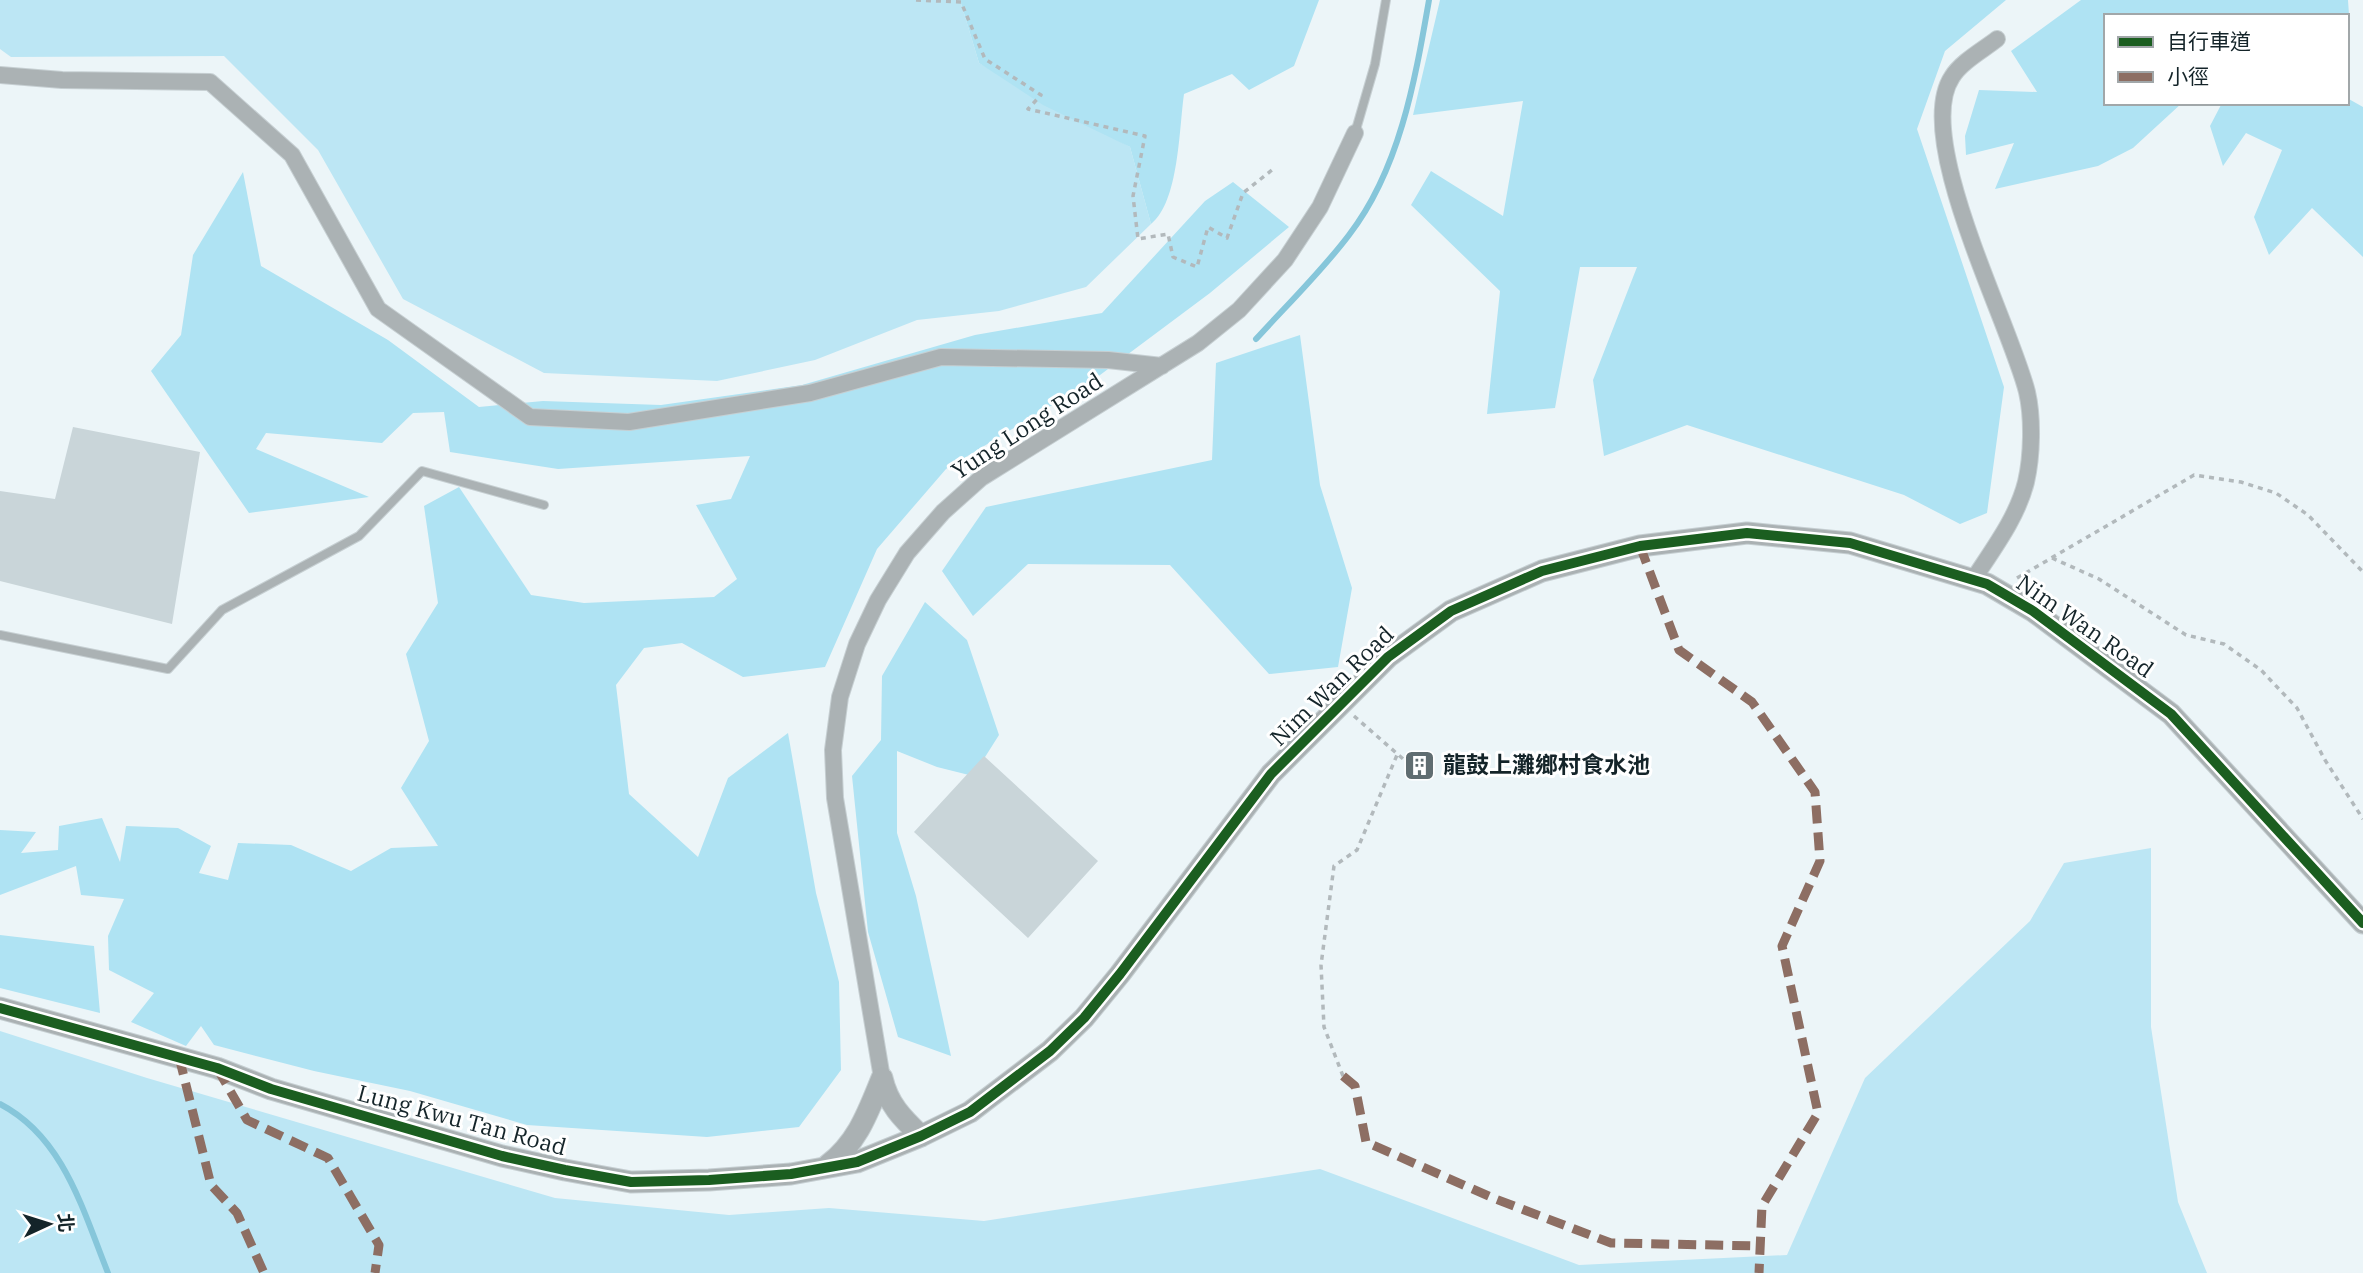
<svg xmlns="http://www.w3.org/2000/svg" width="2363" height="1273" font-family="'IBM Plex Serif','Noto Sans TC',serif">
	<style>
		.green { fill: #bce6f4 }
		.forest { fill: #afe3f3 }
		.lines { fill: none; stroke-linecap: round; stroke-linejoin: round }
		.stream { stroke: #86c6da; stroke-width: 6 }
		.building { fill: #c9d5d9 }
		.lane-casing { stroke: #c6cfd2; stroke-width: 10 }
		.street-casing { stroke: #c6cfd2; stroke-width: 18 }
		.secondary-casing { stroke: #c6cfd2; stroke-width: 23 }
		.path { stroke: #b2b9bc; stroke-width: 3.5; stroke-dasharray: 5 5; stroke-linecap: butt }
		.lane { stroke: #abb2b4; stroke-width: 8 }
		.street { stroke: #abb2b4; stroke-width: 16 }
		.secondary { stroke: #aab1b3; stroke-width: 21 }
		.quiet { stroke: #8d6e63; stroke-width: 9; stroke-dasharray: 18 9; stroke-linecap: butt }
		.cycleway-casing { stroke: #fff; stroke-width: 15 }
		.cycleway { stroke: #1b5e20; stroke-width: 10 }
		.labels { text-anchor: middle; stroke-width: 6; stroke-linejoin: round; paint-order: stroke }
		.street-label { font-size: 23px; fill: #142429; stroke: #fff }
		.poi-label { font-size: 23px; font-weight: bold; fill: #142429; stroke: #fff; text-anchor: start }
	</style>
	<rect width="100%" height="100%" fill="#ecf5f8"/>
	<path class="green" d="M0,0h960l19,63 151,84 21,77 -65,63 -87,24 -82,9 -102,40 -98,21 -173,-8 -141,-74 -85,-149 -94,-94 -213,1 -11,-8z
		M2151,848v179l27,175 29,71h-2207v-242l147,47 408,120 174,17 100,-7 155,13 336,-52 259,96 208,-10 78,-177 165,-157 34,-58z"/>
	<path class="forest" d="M960,0h359l-25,66 -45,24 -17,-16 -48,20c-5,35 -5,108 -33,130l-21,-77 -87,-42 -64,-42z
		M1440,0h566l-61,51 -28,78 87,258 -17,126 -27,11 -56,-29 -217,-70 -83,31 -11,-76 44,-113h-57l-25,141 -68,6 13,-123 -89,-86 20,-34 72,45 20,-115 -110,14z
		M2081,0h267l2,30h-3v-14h-241v87h76l-49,45 -35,18 -103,23 19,-46 -48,12 -1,-19 14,-46 58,2 -26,-41z
		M2347,98l16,9v150l-51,-49 -43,47 -15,-38 28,-67 -36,-17 -23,33 -13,-40 12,-23h125z
		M243,172l18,94 127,74 91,67 64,-6 118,4 141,-20 173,-50 127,-22 103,-112 28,-19 56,45 -79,66 -118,88 -146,88 -69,80 -52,118 -82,10 -61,-34 -38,5 -28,37 13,109 69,63 30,-79 60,-45 28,160 23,89 2,88 -42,57 -92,10 -180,-12 -117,-34 -96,-20 -100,-26 -13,-19 -15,20 -55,-24 23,-29 -45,-23 -1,-34 16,-37 -43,-4 -5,-29 -76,29v-65l36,2 -15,21 37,-3 1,-24 43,-8 18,44 6,-36 52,2 33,18 -12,27 29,7 10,-37 53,2 60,26 40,-23 47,-2 -37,-58 28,-47 -23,-87 32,-51 -14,-97 35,-19 72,108 53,8 130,-6 23,-18 -41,-74 35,-6 19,-43 -192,13 -108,-17 -6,-40 -31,1 -31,30 -116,-10 -10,16 113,48 -120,16 -98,-142 30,-36 12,-80z
		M1300,335l20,150 32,103 -14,79 -69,7 -99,-109 -142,-1 -55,52 -31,-45 44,-64 226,-47 4,-97z
		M925,602l42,38 32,95 -26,41 -36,-9 -40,-16v82l19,63 35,160 -53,-19 -30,-105 -16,-156 29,-36 1,-64z
		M0,935l94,11 6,67 -100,-25z"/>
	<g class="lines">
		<path class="stream" d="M1256,339c31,-34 65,-67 93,-104 51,-66 66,-155 80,-235
			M0,1104c64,33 83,107 108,169"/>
	</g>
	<path class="building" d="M73,427l127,25 -28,172 -172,-43v-90l55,8z
		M984,756l114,105 -70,77 -114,-106z"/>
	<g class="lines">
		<defs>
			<path id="lane" d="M1355,133l20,-69 11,-64
				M0,635l168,34 54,-59 137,-74 63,-65 122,34"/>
			<path id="street" d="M0,75l62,5 148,2 82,73 86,154 152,108 99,5 181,-29 131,-36 167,3 54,6
				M1973,580c20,-31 44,-62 53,-98 6,-26 7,-64 1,-90 -17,-69 -115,-255 -75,-315 9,-15 31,-27 45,-38
				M882,1078l-47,-280 -2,-48 7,-53 17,-53 21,-44 29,-47 36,-41 38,-34 217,-135 41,-33 46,-50 35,-53 35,-74"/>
			<path id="secondary" d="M0,1008l217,60 54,21 231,67 63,14 66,12 78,-2 82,-6 66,-12 64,-26 49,-24 80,-61 34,-33 36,-44 151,-200 117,-117 63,-46 91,-40 98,-25 107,-13 103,10 137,41 46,27 138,103 192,209
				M882,1078c6,26 20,40 39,58
				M828,1165c30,-23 40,-53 54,-87"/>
		</defs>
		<use href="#lane" class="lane-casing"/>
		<use href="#street" class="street-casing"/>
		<use href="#secondary" class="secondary-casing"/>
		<path class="path" d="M916,0l45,2 24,57 56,36 -13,14 117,27 -12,60 5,43 30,-5 5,23 24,10 11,-40 19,11 16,-45 29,-23
			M2052,558l47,21 87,56 38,9 37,26 36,38 28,52 38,59
			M2017,578l177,-103 47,7 35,11 32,22 55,57
			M1354,716l56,49
			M1343,1076l-19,-49 -3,-62 13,-99 23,-16 40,-95"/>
		<use href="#lane" class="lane"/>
		<use href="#street" class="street"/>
		<use href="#secondary" class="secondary"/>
		<path class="quiet" d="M1640,546l39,104 73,52 63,90 5,69 -38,85 36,167 -56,93 -3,67
			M179,1057l32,128 26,28 27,60
			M217,1068l30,52 81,38 51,87 -4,28
			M1343,1076l12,10 11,56 127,56 118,45 151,3"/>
		<defs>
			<path id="cycleway" d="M0,1008l217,60 54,21 231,67 63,14 66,12 78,-2 82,-6 66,-12 64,-26 49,-24 80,-61 34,-33 36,-44 151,-200 117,-117 63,-46 91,-40 98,-25 107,-13 103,10 137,41 46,27 138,103 192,209"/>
		</defs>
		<use href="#cycleway" class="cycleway-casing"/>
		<use href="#cycleway" class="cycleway"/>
	</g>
	<defs>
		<symbol id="building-square" viewBox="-11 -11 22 22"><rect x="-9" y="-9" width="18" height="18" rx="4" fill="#606d71" stroke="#fff"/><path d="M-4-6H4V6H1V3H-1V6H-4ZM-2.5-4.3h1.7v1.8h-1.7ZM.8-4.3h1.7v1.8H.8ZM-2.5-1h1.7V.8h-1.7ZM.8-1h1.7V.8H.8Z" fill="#fff"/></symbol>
	</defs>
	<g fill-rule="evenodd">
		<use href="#building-square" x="1402" y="748" width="35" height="35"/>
	</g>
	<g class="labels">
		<g class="street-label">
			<text transform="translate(1027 426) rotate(-33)" y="8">Yung Long Road</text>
			<text transform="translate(2085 626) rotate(35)" y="8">Nim Wan Road</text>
			<text transform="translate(1332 686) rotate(-44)" y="8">Nim Wan Road</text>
			<text transform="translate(462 1120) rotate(15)" y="8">Lung Kwu Tan Road</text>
		</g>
		<g class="poi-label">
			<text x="1443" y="773">龍鼓上灘鄉村食水池</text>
		</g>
	</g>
	<rect x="2104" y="14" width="245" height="91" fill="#ffffff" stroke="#a1a7a9" stroke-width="2"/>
	<rect x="2118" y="37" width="35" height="10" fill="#1b5e20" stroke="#a1a7a9" stroke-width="2"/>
	<text x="2167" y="49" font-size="21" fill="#142429">自行車道</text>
	<rect x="2118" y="72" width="35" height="10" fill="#8d6e63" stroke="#a1a7a9" stroke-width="2"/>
	<text x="2167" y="84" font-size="21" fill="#142429">小徑</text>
	<g transform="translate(49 1224) rotate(86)" stroke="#ffffff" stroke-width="5" paint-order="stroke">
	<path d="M0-5L12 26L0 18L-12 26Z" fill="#142429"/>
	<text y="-10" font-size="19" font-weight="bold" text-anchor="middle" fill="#142429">北</text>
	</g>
</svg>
